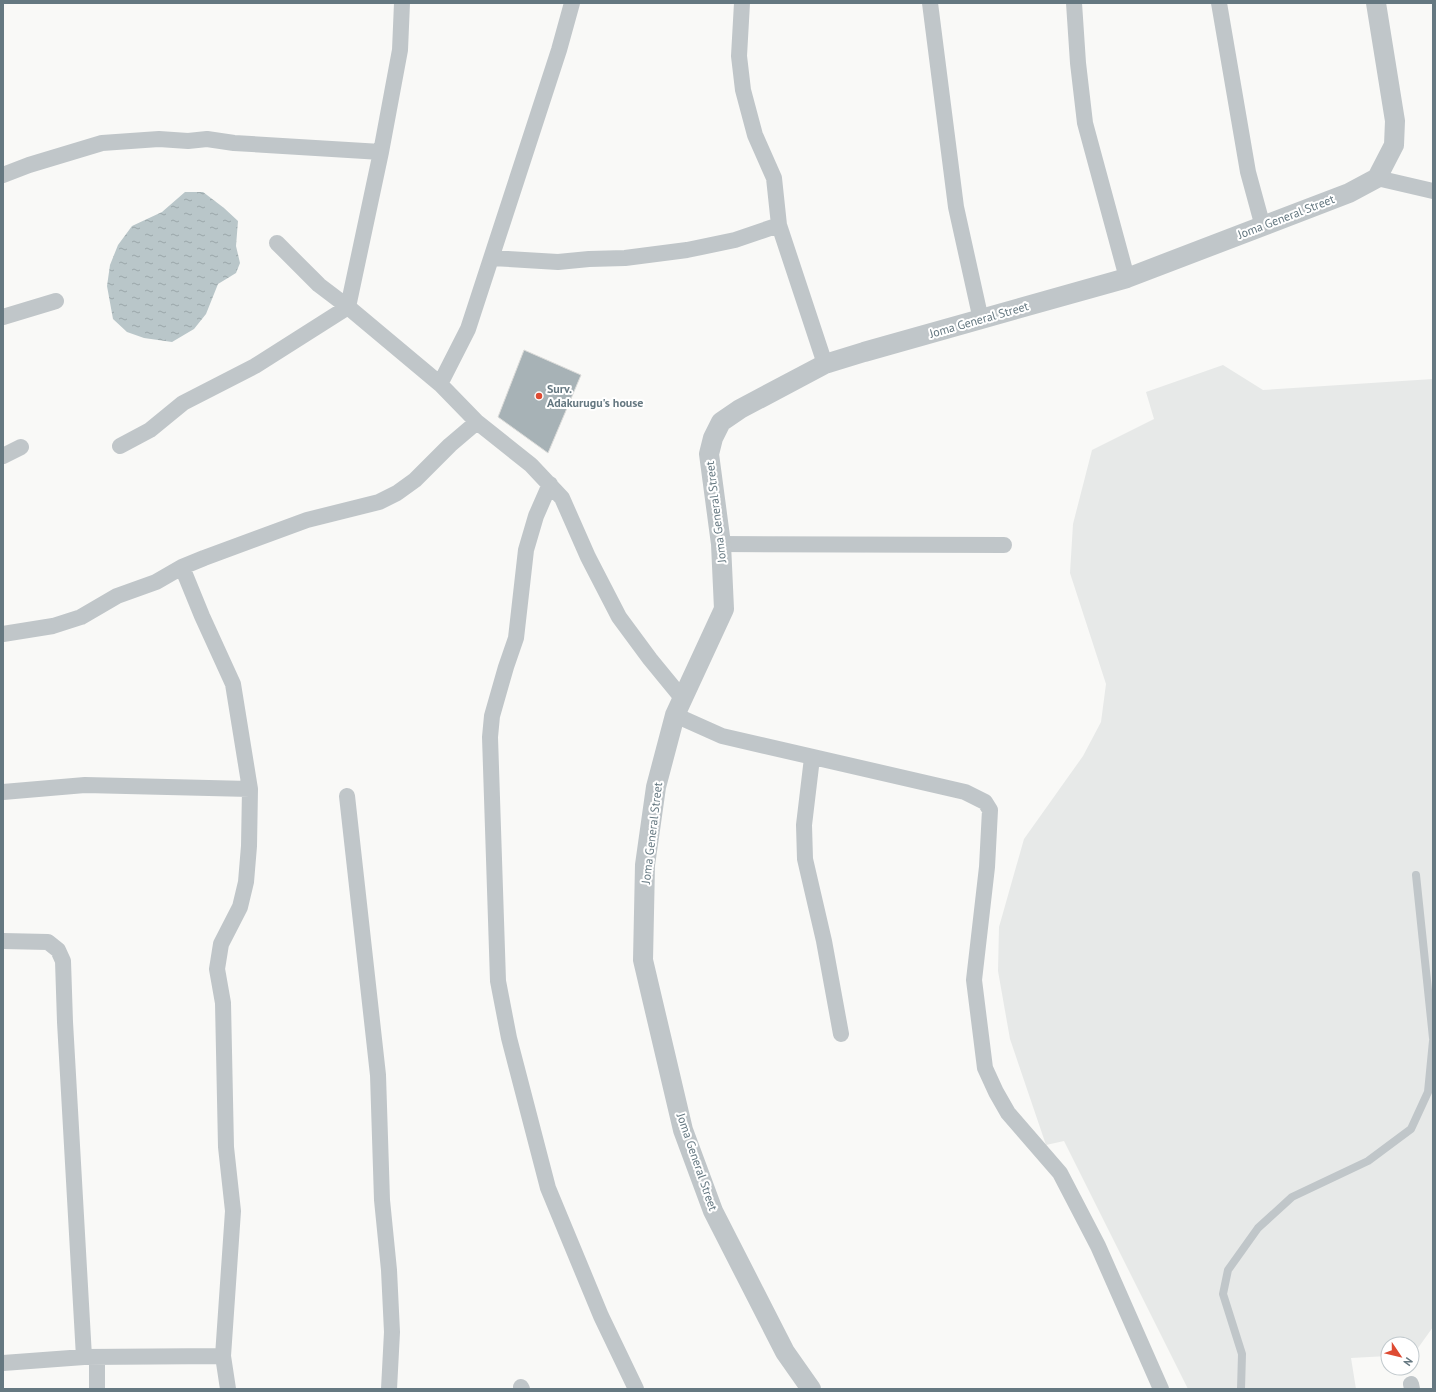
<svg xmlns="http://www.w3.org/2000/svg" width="1436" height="1392" font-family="'PT Sans',sans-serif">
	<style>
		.built { fill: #e7e9e8 }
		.water { fill: url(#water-ripples) }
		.building { fill: #a7b2b6; stroke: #dbdbd9 }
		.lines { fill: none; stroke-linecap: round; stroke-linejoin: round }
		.service { stroke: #c0c6c9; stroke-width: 8 }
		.minor { stroke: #c0c6c9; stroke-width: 16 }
		.tertiary { stroke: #c0c6c9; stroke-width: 20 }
		.poi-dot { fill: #de4b33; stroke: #fff; stroke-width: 1.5 }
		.labels { text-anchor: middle; stroke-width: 4; stroke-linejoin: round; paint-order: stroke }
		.street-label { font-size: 12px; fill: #657881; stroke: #fff }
		.poi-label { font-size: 12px; font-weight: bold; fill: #657881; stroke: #fff; text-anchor: start }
	</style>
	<defs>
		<pattern id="water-ripples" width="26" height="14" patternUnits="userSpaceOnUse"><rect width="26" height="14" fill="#b9c6c9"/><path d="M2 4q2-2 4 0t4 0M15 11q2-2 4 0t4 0" fill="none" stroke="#9aa6a9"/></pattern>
	</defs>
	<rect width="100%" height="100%" fill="#f9f9f7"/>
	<path class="built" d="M1223,365l40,25 170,-11v948l-20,28 -1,-11h-24v12l-37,2 5,31h-168l-124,-248 -18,4 -36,-106 -12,-68 1,-44 25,-88 59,-83 18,-34 5,-38 -36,-111 3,-49 19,-74 62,-31 -8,-27z"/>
	<path class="water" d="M185,192h18l21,16 14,13 -2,25 4,17 -4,10 -18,11 -12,30 -12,15 -22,13 -28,-4 -17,-6 -14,-13 -6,-33 3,-21 8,-20 14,-19 30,-14z"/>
	<path class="building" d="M524,350l57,25 -33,78 -50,-36z"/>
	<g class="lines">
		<path class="service" d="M1416,875l17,163
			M1241,1389l1,-35 -19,-60 5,-24 30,-42 34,-31 76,-36 43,-32 17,-37 5,-51"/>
		<path class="minor" d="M572,3l-13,47 -91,279 -28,55 37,38 54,43 31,33 26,59 31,60 31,42 32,39
			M742,3l-3,53 4,34 12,45 19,43 5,47 46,139
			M930,3l26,204 25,113
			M1074,3l4,60 7,60 42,155
			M1219,3l29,169 15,55
			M3,175l26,-10 73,-22 57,-4 29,2 19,-2 27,4 147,9
			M1377,178l56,13
			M277,243l42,42 29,22 92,77
			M492,258l66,4 31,-3 36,-1 62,-8 48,-10 44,-15
			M3,317l53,-16
			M120,446l30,-16 33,-27 72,-37 93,-59 33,-155 19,-102 2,-47
			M3,456l18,-9
			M550,484l-14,32 -10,34 -10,88 -10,29 -14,49 -2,21 8,244 11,57 39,150 53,128 35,73
			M721,544l283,1
			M182,567l20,49 31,68 17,105 -1,57 -3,36 -6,25 -19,37 -4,25 6,34 3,144 7,64 -10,145 5,33
			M3,634l50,-8 28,-9 36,-21 39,-14 26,-15 22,-9 103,-38 72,-18 18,-9 18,-13 35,-35 27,-23
			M675,715l47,21 243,56 20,10 5,8 -3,57 -13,113 11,88 11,24 12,21 52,60 38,73 63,143
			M812,758l-8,67 1,34 19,82 17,93
			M3,792l82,-7 165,4
			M347,796l31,279 4,125 7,70 3,62 -3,57
			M3,941l45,1 10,8 5,11 2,61 19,335
			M3,1363l81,-6 139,-1
			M1411,1384l1,5
			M521,1387l1,2
			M97,1389v-31"/>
		<path class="tertiary" d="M811,1389l-26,-37 -72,-141 -30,-81 -40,-170 2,-95 11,-78 19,-72 49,-106 -3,-65 -12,-90 4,-16 8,-16 19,-13 85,-45 39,-12 263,-74 222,-85 28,-15 17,-33 1,-24 -19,-118"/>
	</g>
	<circle class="poi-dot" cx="539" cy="396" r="4"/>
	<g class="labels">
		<g class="street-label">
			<text transform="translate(1286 217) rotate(-21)" y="4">Joma General Street</text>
			<text transform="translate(979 320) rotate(-16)" y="4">Joma General Street</text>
			<text transform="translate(716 512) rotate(-97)" y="4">Joma General Street</text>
			<text transform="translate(652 833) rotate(-83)" y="4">Joma General Street</text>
			<text transform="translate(697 1162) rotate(71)" y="4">Joma General Street</text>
		</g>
		<g class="poi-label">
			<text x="547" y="393">Surv.<tspan x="547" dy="14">Adakurugu's house</tspan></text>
		</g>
	</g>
	<rect width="1436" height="1392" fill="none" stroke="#657881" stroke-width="8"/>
	<g transform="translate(1400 1356) rotate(125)"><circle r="19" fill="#ffffff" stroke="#c1c9cd"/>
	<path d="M0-3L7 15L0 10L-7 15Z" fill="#de4b33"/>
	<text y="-6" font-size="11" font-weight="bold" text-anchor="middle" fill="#657881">N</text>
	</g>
</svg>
